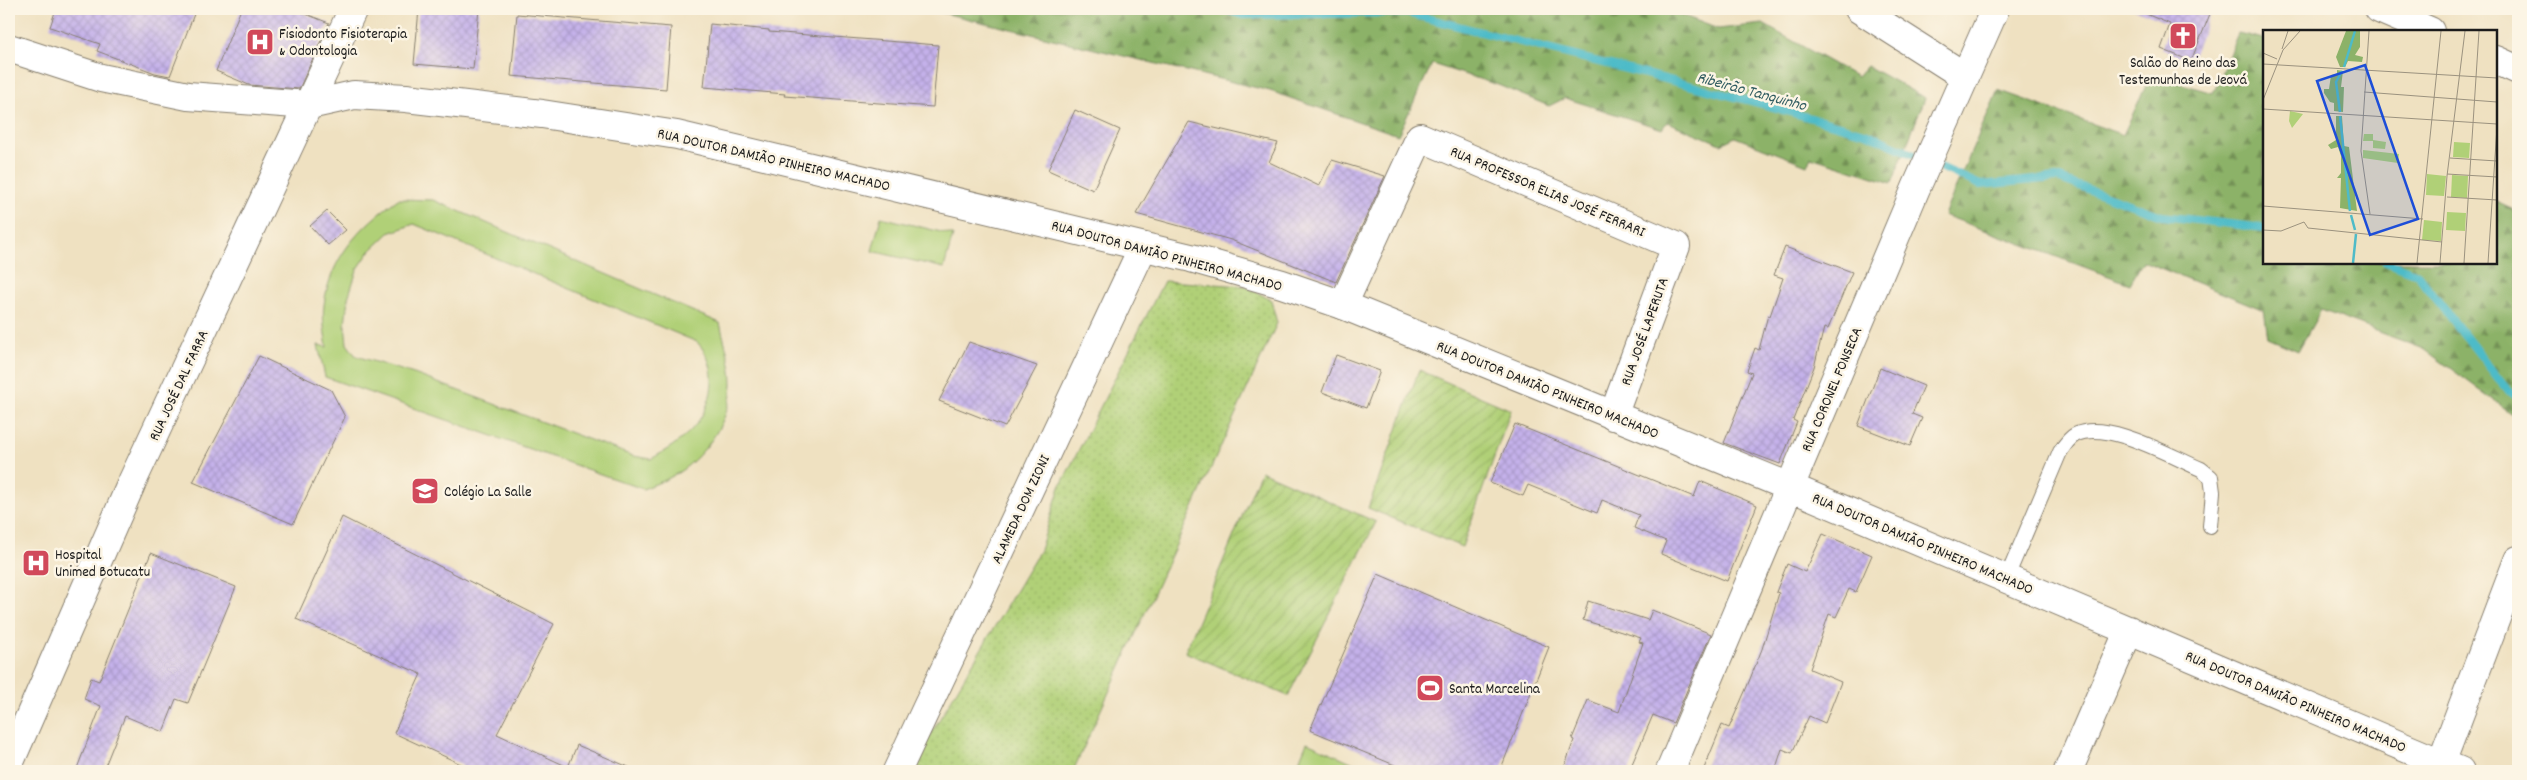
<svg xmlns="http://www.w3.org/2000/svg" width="2527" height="780" font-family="Dekko,sans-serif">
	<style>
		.grass { fill: url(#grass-dots); stroke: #66764a }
		.forest { fill: url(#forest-firs); stroke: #546742 }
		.garden { fill: url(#garden-furrows); stroke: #66764a }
		.pitch { fill: #b0d077; stroke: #66764a; fill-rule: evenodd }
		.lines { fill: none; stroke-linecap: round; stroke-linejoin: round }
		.stream { stroke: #4ebbc8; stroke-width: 8 }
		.building { fill: url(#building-cross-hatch) }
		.service-casing { stroke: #867e6e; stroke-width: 16 }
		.minor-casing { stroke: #867e6e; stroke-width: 30 }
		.tertiary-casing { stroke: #867e6e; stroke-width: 30 }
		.service { stroke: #fff; stroke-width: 14 }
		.minor { stroke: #fff; stroke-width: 28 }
		.tertiary { stroke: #fff; stroke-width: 28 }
		.labels { text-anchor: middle; stroke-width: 5; stroke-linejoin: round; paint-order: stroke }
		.poi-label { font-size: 15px; fill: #1c1c1c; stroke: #fcf5e5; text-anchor: start }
		.street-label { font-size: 15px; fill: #1c1c1c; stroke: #fcf5e5 }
		.water-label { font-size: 16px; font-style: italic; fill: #305c61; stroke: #fcf5e5 }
		.inset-river { fill: none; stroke: #4ebbc8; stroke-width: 2.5 }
		.inset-road { fill: none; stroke: #9b927f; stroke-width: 1 }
		.view { fill: #1d4ed8; fill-opacity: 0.15; stroke: #1d4ed8; stroke-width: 2.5 }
		.inset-edge { fill: none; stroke: #1c1c1c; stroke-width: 2.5 }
	</style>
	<defs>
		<pattern id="grass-dots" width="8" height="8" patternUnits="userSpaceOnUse" patternTransform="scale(1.25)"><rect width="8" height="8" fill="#b0d077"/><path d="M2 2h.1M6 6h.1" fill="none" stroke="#97b266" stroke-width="1.8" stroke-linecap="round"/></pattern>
		<pattern id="forest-firs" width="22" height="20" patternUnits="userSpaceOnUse" patternTransform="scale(1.25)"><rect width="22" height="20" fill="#8cb268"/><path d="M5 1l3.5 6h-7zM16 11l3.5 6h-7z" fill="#729055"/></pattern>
		<pattern id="garden-furrows" width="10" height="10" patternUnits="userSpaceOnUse" patternTransform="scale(1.25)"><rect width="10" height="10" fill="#b0d077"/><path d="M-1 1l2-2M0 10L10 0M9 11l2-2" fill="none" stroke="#97b266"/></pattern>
		<pattern id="building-cross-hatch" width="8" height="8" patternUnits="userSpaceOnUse" patternTransform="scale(1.25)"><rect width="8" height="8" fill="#c4b1ea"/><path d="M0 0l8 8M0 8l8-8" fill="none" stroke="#a898c8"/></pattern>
	</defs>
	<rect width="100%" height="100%" fill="#fcf5e5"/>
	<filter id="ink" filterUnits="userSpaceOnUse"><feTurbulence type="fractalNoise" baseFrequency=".02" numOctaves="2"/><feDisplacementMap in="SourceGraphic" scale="10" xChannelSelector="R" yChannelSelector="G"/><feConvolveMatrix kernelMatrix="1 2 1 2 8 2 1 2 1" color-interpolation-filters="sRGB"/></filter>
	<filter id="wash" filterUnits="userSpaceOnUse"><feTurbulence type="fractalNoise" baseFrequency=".0096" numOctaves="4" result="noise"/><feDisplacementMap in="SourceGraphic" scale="20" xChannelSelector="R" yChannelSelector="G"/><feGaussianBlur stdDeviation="1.12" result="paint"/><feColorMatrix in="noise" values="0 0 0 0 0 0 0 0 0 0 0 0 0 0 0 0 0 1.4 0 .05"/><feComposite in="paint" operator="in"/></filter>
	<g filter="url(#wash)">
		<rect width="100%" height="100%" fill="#efe1c1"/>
		<path class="grass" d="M1164,281l81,5 26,14 6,23 -204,448h-145l-15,-7 127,-214 20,-63z"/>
		<path class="forest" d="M927,9h747l5,5 39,15 45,-5 94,53 10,-11 58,32 -33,85 -81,-26 -4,8 -72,-28 -14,7 -54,-22 -5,7 -97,-31 -16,8 -51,-21 -66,-21 -34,71 -128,-44z
			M2238,33l26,6v223h232v-60l22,10v206l-94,-69 -103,-39 -23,41 -30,-13 -4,-28 -121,-49 -13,23 -186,-69 54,-125 125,45 28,-60 62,18z"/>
		<path class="garden" d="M1419,370l92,40 -49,137 -94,-39z
			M1261,471l115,51 -88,174 -103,-44z"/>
		<path class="pitch" d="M398,199l35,1 287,123c4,19 12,40 12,61 -1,36 -29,76 -61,93 -9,5 -19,8 -28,12l-318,-112 -7,-32 9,2c-2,-13 -5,-29 -3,-42 6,-48 37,-79 74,-106zM414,224l283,118c24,25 17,63 -5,87 -12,13 -27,22 -41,30l-18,-3 -219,-82 -58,-18 -9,-12 -2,-20 3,-26 9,-28 13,-19 19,-18z
			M881,217l72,18 -9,33 -72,-17z
			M1307,742l64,29h-76z"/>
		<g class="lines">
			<path class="stream" d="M1223,9l19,6 165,-2 340,87 121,34 112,51 77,-7 105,38 102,12
				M2386,262l31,12 91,117 10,7"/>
		</g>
		<g id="blocks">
			<path class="building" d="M56,9h140l-26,67 -15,-3 -58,-22 3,-7 -50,-17z
				M241,9h52l36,14 -30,66 -50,-4 -33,-14z
				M419,9h60l-6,60 -59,-5z
				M2134,9h78l-21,52 -30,-12 9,-25z
				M517,14l154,13 -5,62 -155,-13z
				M710,24l59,6v2l169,13 -5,62 -149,-11 1,-2 -81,-7z
				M1075,110l45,20 -27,60 -45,-20z
				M1189,122l89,21 -9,19 50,24 13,-26 53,16 -49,106 -105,-42 -95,-26z
				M327,211l19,19 -18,15 -18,-19z
				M1785,247l67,25 -24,57 -4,-1 -10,39 -21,53 4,2 -17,42 -56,-21 28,-70 -5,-2 8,-23 4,2 9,-35 2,1 13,-38 -9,-3z
				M969,342l68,24 -32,61 -66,-26z
				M1336,355l44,16 -14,37 -44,-16z
				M259,356l72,34 14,27 -52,107 -100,-42z
				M1880,368l44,18 -12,28 10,4 -12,28 -52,-20z
				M1515,424l179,73 6,-16 57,24 -30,76 -66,-27 5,-13 -32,-13 5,-13 -37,-15 -5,13 -69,-28 -5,11 -33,-13z
				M342,517l212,107 -57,110 71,33 9,-22 61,26h-178l3,-6 -69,-32 27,-59 -125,-55z
				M1823,534l49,21 -16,37 -7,-3 -13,28 -7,-3 -19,55 31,13 -16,41 -16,-7 -17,37 -10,-4 -7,22h-72l19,-46 7,3 17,-39 16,-40 17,-56 -3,-1 11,-28 18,8z
				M151,553l85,34 -48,116 -12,-4 -13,33 -38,-16 -22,55h-27l25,-65 -17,-7 7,-21 8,3z
				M1378,574l171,73 -49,124h-91l-99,-41z
				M1588,601l60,19 4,-10 59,24 -38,89 -20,-8 -24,56h-66l11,-31 -2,-1 16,-39 31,12 24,-69 -4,-1 2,-4 -58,-18z"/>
		</g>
	</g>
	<g filter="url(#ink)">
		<use href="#blocks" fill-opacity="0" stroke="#867e6e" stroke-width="1"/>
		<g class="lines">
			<defs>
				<path id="service" d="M2007,577l53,-125c4,-6 9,-14 15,-17 32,-16 95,21 126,34l10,8 2,15 -3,34"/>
				<path id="minor" d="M1859,9l105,67
					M2379,9l51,22
					M9,48l92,30 87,18 121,9
					M2496,60l22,10
					M1343,305l77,-168 256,109 -63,170
					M897,771l246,-524"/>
				<path id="tertiary" d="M309,105l45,-10 52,3 136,16 135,21 514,123 91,26 61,21 447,182 670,284
					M9,764l123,-282 221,-473
					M1670,771l246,-583 79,-179
					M2068,771l61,-141
					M2438,771l80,-211"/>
			</defs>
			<use href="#service" class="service-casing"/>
			<use href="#minor" class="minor-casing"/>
			<use href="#tertiary" class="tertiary-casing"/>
			<use href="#service" class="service"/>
			<use href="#minor" class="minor"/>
			<use href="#tertiary" class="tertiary"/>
		</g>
	</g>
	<defs>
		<symbol id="church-square" viewBox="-11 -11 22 22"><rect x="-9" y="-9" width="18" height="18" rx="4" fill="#d1495b" stroke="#fcf5e5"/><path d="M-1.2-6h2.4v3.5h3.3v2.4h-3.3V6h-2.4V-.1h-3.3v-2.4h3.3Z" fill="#fff"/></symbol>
		<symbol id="hospital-square" viewBox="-11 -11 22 22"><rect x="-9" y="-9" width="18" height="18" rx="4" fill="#d1495b" stroke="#fcf5e5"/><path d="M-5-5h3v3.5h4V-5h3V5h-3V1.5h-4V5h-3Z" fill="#fff"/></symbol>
		<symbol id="school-square" viewBox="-11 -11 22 22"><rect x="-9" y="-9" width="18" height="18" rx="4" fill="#d1495b" stroke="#fcf5e5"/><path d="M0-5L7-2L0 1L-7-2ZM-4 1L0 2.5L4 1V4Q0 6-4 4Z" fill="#fff"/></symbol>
		<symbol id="stadium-square" viewBox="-11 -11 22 22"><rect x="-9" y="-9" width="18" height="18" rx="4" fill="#d1495b" stroke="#fcf5e5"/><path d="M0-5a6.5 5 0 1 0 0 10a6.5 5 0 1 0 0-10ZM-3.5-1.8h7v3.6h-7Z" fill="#fff"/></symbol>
	</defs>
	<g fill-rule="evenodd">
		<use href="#church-square" x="2167" y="20" width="32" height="32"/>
		<use href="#hospital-square" x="244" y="26" width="32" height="32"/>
		<use href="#school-square" x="409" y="475" width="32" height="32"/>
		<use href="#hospital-square" x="20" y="547" width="32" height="32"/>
		<use href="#stadium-square" x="1414" y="672" width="32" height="32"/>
	</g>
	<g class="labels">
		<g class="poi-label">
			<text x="279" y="38">Fisiodonto Fisioterapia<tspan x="279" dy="17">&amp; Odontologia</tspan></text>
			<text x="2183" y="67" text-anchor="middle">Salão do Reino das<tspan x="2183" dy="17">Testemunhas de Jeová</tspan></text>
			<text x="444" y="496">Colégio La Salle</text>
			<text x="55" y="559">Hospital<tspan x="55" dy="17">Unimed Botucatu</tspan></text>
			<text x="1449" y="693">Santa Marcelina</text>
		</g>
		<g class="street-label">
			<text transform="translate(774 159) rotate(13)" y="5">RUA DOUTOR DAMIÃO PINHEIRO MACHADO</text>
			<text transform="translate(1548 191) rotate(23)" y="5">RUA PROFESSOR ELIAS JOSÉ FERRARI</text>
			<text transform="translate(1167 255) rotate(15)" y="5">RUA DOUTOR DAMIÃO PINHEIRO MACHADO</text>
			<text transform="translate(1644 331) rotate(-70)" y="5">RUA JOSÉ LAPERUTA</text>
			<text transform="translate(178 385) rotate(-65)" y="5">RUA JOSÉ DAL FARRA</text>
			<text transform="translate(1548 389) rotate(22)" y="5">RUA DOUTOR DAMIÃO PINHEIRO MACHADO</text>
			<text transform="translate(1831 389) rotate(-67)" y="5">RUA CORONEL FONSECA</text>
			<text transform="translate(1020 509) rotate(-65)" y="5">ALAMEDA DOM ZIONI</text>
			<text transform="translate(1923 543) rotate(23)" y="5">RUA DOUTOR DAMIÃO PINHEIRO MACHADO</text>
			<text transform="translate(2296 701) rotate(23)" y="5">RUA DOUTOR DAMIÃO PINHEIRO MACHADO</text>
		</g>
		<g class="water-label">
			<text transform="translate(1752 90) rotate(15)" y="6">Ribeirão Tanquinho</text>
		</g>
	</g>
	<g transform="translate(2263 30)">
		<rect width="234" height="234" fill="#efe1c1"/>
		<path d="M27,81l13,3 -11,14 -3,-7zM100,120l36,4 -1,9 -35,-5zM164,144l19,2 -2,20 -18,-1zM189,145l16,1 -1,22 -16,-1zM184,182l19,1 -1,18 -19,-1zM161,190l18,2 -1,19 -19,-1z" fill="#b0d077"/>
		<path d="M83,1h14v16l-5,8 8,2 -1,5 -14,-1 -3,6h-5l-4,-10zM74,40l6,1 -2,16h3l-1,25 -9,-1v-8l-4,-1 -6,-9v-4h5l2,-14 6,-1zM73,86h6l2,30 5,1 8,64 -17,-3 1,-30h-4l4,-5v-17l-3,-9 -7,2 -3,-4 8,-5z" fill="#8cb268"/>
		<path d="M101,104h9v6l13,2 -1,7 -12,-1v-7h-10z" fill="#b0d077"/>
		<path d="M191,112l16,1 -1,15 -16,-1z" fill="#b0d077"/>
		<path class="inset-river" d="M81,37l11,-36M77,82l-4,-30 6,-11M77,86l10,95M88,185l4,15M90,233l3,-29"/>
		<path class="inset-road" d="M106,1l-8,120 9,63M19,19l6,-18M0,23l14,6M0,34l234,14M101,62l133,10M0,70l20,-50 17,-19M0,79l234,15M187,128l47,3M184,144l50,3M184,167l50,3M0,176l160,13M0,200l18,1 23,-9 4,6 134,14M154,233l24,-232M177,233l7,-87 18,-145M201,233l15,-232M225,233l9,-136"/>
		<path class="view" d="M102,35l53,154 -48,16 -53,-154z"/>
		<rect width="234" height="234" class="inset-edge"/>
	</g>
	<rect width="2527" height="780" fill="none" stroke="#fcf5e5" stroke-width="30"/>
</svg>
